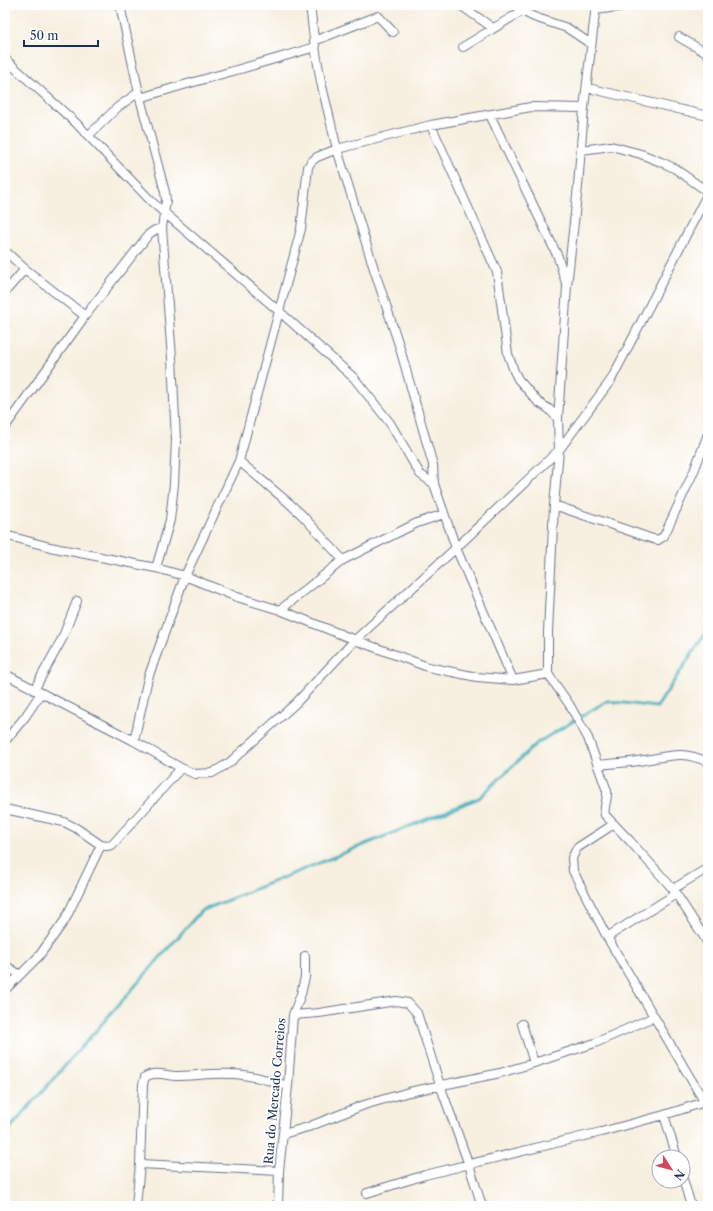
<svg xmlns="http://www.w3.org/2000/svg" width="713" height="1211" font-family="'Libre Caslon Text',serif">
	<style>
		.lines { fill: none; stroke-linecap: round; stroke-linejoin: round }
		.stream { stroke: #3dadb9; stroke-width: 3 }
		.street-casing { stroke: #68728b; stroke-width: 10 }
		.street { stroke: #fff; stroke-width: 8 }
		.labels { text-anchor: middle; stroke-width: 4; stroke-linejoin: round; paint-order: stroke }
		.street-label { font-size: 12px; fill: #1b2f5e; stroke: #fff }
	</style>
	<rect width="100%" height="100%" fill="#fff"/>
	<filter id="ink" filterUnits="userSpaceOnUse"><feTurbulence type="fractalNoise" baseFrequency=".025" numOctaves="2"/><feDisplacementMap in="SourceGraphic" scale="8" xChannelSelector="R" yChannelSelector="G"/><feConvolveMatrix kernelMatrix="1 2 1 2 8 2 1 2 1" color-interpolation-filters="sRGB"/></filter>
	<filter id="wash" filterUnits="userSpaceOnUse"><feTurbulence type="fractalNoise" baseFrequency=".012" numOctaves="4" result="noise"/><feDisplacementMap in="SourceGraphic" scale="16" xChannelSelector="R" yChannelSelector="G"/><feGaussianBlur stdDeviation="0.9" result="paint"/><feColorMatrix in="noise" values="0 0 0 0 0 0 0 0 0 0 0 0 0 0 0 0 0 1.4 0 .05"/><feComposite in="paint" operator="in"/></filter>
	<g filter="url(#wash)">
		<rect width="100%" height="100%" fill="#f7efdf"/>
		<g class="lines">
			<path class="stream" d="M5,1134l196,-223 278,-113 58,-55 70,-42 50,6 51,-78"/>
		</g>
	</g>
	<g filter="url(#ink)">
		<g class="lines">
			<defs>
				<path id="street" d="M120,5l20,93 25,94 1,8 -4,28 10,130 4,82 -2,44 -4,36 -14,48
					M310,5l5,42 6,35 16,67 37,120 25,76 34,120 1,19 22,64 57,132 35,-6
					M460,5l33,23
					M516,5l6,6 12,6 33,11 24,16
					M596,5l-12,103 -6,78 -11,100 -6,88 -3,45 1,31 -5,55 -6,127v42l21,30 19,34 19,53c1,9 -4,16 -2,24l25,26 43,48 35,54
					M596,10l35,-5
					M679,37l29,17
					M314,41l64,-25 15,16
					M463,47l59,-36
					M5,59l71,64 76,79 128,110 74,66 36,45 30,51 14,10
					M588,88l120,28
					M140,98c58,-18 117,-33 175,-51
					M490,115l68,142 8,26
					M431,125l66,147 11,82 6,17 4,8 20,23 11,7 9,10
					M89,135l29,-28 21,-15
					M581,150l30,-4 30,8 20,8 13,6 34,24
					M5,251l20,18 60,47
					M5,292l20,-23
					M5,427l80,-111 64,-82 6,-4 7,-2
					M239,461l50,42 13,12 41,45
					M554,505l99,34 5,1 6,-4 30,-65 14,-37
					M5,535l45,12 106,21 29,8 52,21 43,13 75,30 73,27 49,10 36,3
					M280,610l63,-50 74,-37 27,-9
					M5,674l129,67 47,27
					M34,690l28,-51 15,-38
					M5,741l20,-24 16,-24
					M134,741l14,-63 37,-102 54,-115 62,-232 7,-62 3,-5 6,-5 20,-8 94,-24 100,-18 53,1
					M598,765c15,-2 31,-2 46,-5 27,-4 37,-10 64,2
					M5,809l59,13 12,6 25,17
					M614,824l-37,24 -5,10 1,13 34,66 101,171
					M673,889l35,-21
					M607,937l69,-43
					M5,965l15,10
					M5,990l34,-34 26,-36 36,-75 5,1 6,-1 69,-77 14,6 17,-1 17,-10 67,-60 59,-63 101,-92 103,-98 52,-70 97,-187
					M293,1015l26,-2 77,-12 12,2 9,10 23,72 29,80 13,41
					M522,1024l12,39
					M664,1115l13,42
					M283,1134l25,-7 56,-22 45,-13 91,-19 34,-10 61,-20 59,-26
					M140,1164l139,7
					M683,1179l8,27
					M367,1193l58,-18 176,-43 63,-17 44,-14
					M136,1206l4,-42 3,-80 2,-7c10,-6 19,-2 30,-1 18,0 37,-3 56,-2 19,0 39,7 57,12
					M278,1206l1,-35 9,-85 5,-71 8,-21 4,-17v-21"/>
			</defs>
			<use href="#street" class="street-casing"/>
			<use href="#street" class="street"/>
		</g>
	</g>
	<g class="labels">
		<g class="street-label">
			<text transform="translate(275 1091) rotate(-85)" y="4">Rua do Mercado Correios</text>
		</g>
	</g>
	<rect width="713" height="1211" fill="none" stroke="#fff" stroke-width="20"/>
	<g transform="translate(671 1169) rotate(126)"><circle r="19" fill="#ffffff" stroke="#a4acbf"/>
	<path d="M0-3L7 15L0 10L-7 15Z" fill="#d1495b"/>
	<text y="-6" font-size="11" font-weight="bold" text-anchor="middle" fill="#1b2f5e">N</text>
	</g>
	<path d="M24 40v6h74v-6" fill="none" stroke="#1b2f5e" stroke-width="2"/>
	<text x="30" y="40" font-size="12" fill="#1b2f5e" stroke="#ffffff" stroke-width="3" paint-order="stroke">50 m</text>
</svg>
